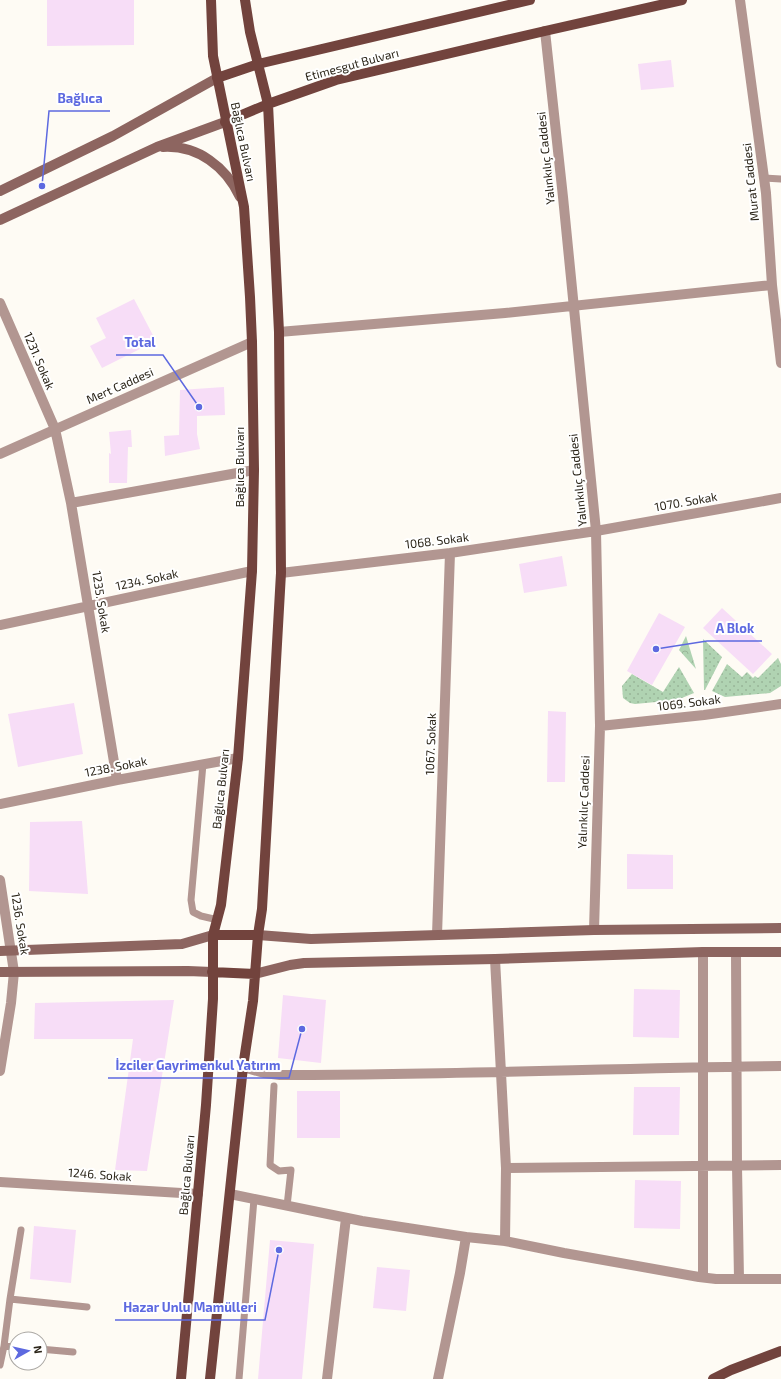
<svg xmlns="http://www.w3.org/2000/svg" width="781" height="1379" font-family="'Exo 2',sans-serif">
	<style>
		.grass { fill: url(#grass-dots) }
		.park { fill: url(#park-crowns) }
		.building { fill: #f7ddf7 }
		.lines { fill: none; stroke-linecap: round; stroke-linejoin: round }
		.service { stroke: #b29691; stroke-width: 7 }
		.minor { stroke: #b29691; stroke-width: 10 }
		.secondary { stroke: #8d6560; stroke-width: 10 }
		.primary { stroke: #72433d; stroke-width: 10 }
		.labels { text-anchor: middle; stroke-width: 4; stroke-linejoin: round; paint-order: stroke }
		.street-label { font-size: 12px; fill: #2a2418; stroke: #fff }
		.leader { fill: none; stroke: #5d69e0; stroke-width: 1.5 }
		.callout-dot { fill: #5d69e0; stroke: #fff; stroke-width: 1.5 }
		.callout-label { font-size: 13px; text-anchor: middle; font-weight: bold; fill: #5d69e0; stroke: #fff; stroke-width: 4; stroke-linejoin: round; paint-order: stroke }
	</style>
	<defs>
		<pattern id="grass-dots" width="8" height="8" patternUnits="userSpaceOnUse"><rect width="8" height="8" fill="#b0d3b2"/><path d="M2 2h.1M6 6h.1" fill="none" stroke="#98b598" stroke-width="1.8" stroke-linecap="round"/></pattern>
		<pattern id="park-crowns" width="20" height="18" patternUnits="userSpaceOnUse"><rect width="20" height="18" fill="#b0d3b2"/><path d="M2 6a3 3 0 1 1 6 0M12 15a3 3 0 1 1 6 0" fill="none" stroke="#98b598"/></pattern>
	</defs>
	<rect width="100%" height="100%" fill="#fefbf4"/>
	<path class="grass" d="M703,639l19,18 -17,33h-1z
		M778,658l3,6v22l-11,7 -45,4 -13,-6 15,-27 15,13 5,-5 6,6 2,-2 3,2z
		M679,667l15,26 -17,7 -42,4 -5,-1 -7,-5 -1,-12 10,-12 31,18z"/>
	<path class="park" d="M686,636l10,33 -17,-19z"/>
	<path class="building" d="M47,0h87v45l-87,1z
		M671,60l3,27 -33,3 -3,-26z
		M134,299l22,42 -54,27 -12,-22 16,-8 -10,-20z
		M224,387l1,28 -28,1v18l3,15 -35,7 -1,-20 15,-1 1,-45z
		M131,430l1,17h-4l-1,36h-18v-30l2,1 -2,-22z
		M562,556l5,30 -43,7 -5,-29z
		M722,608l50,46 -19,20 -50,-46z
		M659,613l26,14 -33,58 -25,-14z
		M74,703l9,51 -65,13 -10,-53z
		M548,711l18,1 -1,70h-18z
		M82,821l6,73 -59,-3 1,-69z
		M627,854l46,1v34h-46z
		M634,989l46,1 -1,48 -46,-1z
		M283,995l43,5 -5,63 -43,-5z
		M174,1000l-27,171 -32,-1 18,-131h-99l1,-36z
		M634,1087h46l-1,48h-46z
		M297,1091h43v47h-43z
		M635,1180l46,1 -1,48 -46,-1z
		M34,1226l42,4 -5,53 -41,-4z
		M270,1240l44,4 -12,135h-44z
		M377,1267l33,3 -4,41 -33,-3z"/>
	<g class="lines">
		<path class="service" d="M764,178l17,1
			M203,764l-12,136 2,12 8,4 17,4
			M274,1086l-4,79 9,6 12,-1 -4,36
			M10,1299l77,8
			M4,1346l12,1
			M40,1349l33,3
			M0,1365l4,-19 6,-47 11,-69
			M239,1379l15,-180"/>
		<path class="minor" d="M740,0l26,193 6,92 9,78
			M545,31l18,166 33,334 4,195 -6,204
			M0,303l55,126 16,74 46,277
			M279,332l226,-19 267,-28
			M0,454l252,-112
			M71,503l183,-33
			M281,573l169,-20 146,-22 185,-33
			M0,625l252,-54
			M600,726l104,-11 77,-11
			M0,804l117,-24 121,-22
			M0,880l14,92 -3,31 -11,68
			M437,935l13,-382
			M703,952v325
			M736,952l1,214 2,113
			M495,959l11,209 -1,73
			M243,1067l21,6 16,2c167,0 334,-7 501,-9
			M506,1168l275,-3
			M0,1182l198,12
			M230,1194l132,27 104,16 39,4 59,12 135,24 17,2h65
			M327,1379l19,-161
			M438,1379l22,-106 6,-36"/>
		<path class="secondary" d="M163,147c35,-2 63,20 77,50
			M0,191l113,-55 104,-58
			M0,220l157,-73 68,-25
			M258,935l53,4 283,-9 187,-2
			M0,951l182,-7 31,-9
			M0,972l188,-1 24,1
			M255,974l35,-9 14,-2 191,-4 208,-7h78"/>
		<path class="primary" d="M217,78l41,-14 272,-64
			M225,122l43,-18 68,-24 209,-49 137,-31
			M213,935h45
			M212,972l43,2
			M181,1379l25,-274 7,-106v-64l8,-30 17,-147 14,-187 2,-101 -2,-128 -2,-45 -6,-90 -31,-151 -2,-56
			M210,1379l33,-312 10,-66 5,-66 4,-26 19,-336 -2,-241 -11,-228 -18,-72 -5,-32
			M713,1379l18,-9 50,-19"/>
	</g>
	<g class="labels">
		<g class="street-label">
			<text transform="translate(352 65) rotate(-15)" y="4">Etimesgut Bulvarı</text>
			<text transform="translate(243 142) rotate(78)" y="4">Bağlıca Bulvarı</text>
			<text transform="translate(546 158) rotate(-96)" y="4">Yalınkılıç Caddesi</text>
			<text transform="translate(751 182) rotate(-96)" y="4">Murat Caddesi</text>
			<text transform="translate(39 361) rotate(67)" y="4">1231. Sokak</text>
			<text transform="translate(120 386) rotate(-24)" y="4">Mert Caddesi</text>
			<text transform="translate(240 467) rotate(-90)" y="4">Bağlıca Bulvarı</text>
			<text transform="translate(578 480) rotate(-96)" y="4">Yalınkılıç Caddesi</text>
			<text transform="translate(686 502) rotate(-10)" y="4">1070. Sokak</text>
			<text transform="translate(437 541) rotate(-7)" y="4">1068. Sokak</text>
			<text transform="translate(147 580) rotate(-12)" y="4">1234. Sokak</text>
			<text transform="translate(101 602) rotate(81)" y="4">1235. Sokak</text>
			<text transform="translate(689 703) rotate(-7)" y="4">1069. Sokak</text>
			<text transform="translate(431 744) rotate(-88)" y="4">1067. Sokak</text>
			<text transform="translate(116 767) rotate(-11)" y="4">1238. Sokak</text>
			<text transform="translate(221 789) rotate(-84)" y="4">Bağlıca Bulvarı</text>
			<text transform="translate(584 802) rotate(-88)" y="4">Yalınkılıç Caddesi</text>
			<text transform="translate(20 924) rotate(81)" y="4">1236. Sokak</text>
			<text transform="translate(100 1175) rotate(4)" y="4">1246. Sokak</text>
			<text transform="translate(187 1175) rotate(-85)" y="4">Bağlıca Bulvarı</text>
		</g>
	</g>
	<path class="leader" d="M42 186L49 111H110M199 407L163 355H116M656 649L707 641H762M302 1029L289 1078H108M279 1250L265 1320H115"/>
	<g class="callout-dot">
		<circle cx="42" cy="186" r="4"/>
		<circle cx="199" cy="407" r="4"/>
		<circle cx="656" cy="649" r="4"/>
		<circle cx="302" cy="1029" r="4"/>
		<circle cx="279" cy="1250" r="4"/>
	</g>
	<g class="callout-label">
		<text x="80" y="103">Bağlıca</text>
		<text x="140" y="347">Total</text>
		<text x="735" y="633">A Blok</text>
		<text x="198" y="1070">İzciler Gayrimenkul Yatırım</text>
		<text x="190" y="1312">Hazar Unlu Mamülleri</text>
	</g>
	<g transform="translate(28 1351) rotate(82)"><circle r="19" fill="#ffffff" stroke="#aaa7a3"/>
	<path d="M0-3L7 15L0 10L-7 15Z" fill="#5d69e0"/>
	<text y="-6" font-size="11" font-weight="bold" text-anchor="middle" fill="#2a2418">N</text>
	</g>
</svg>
